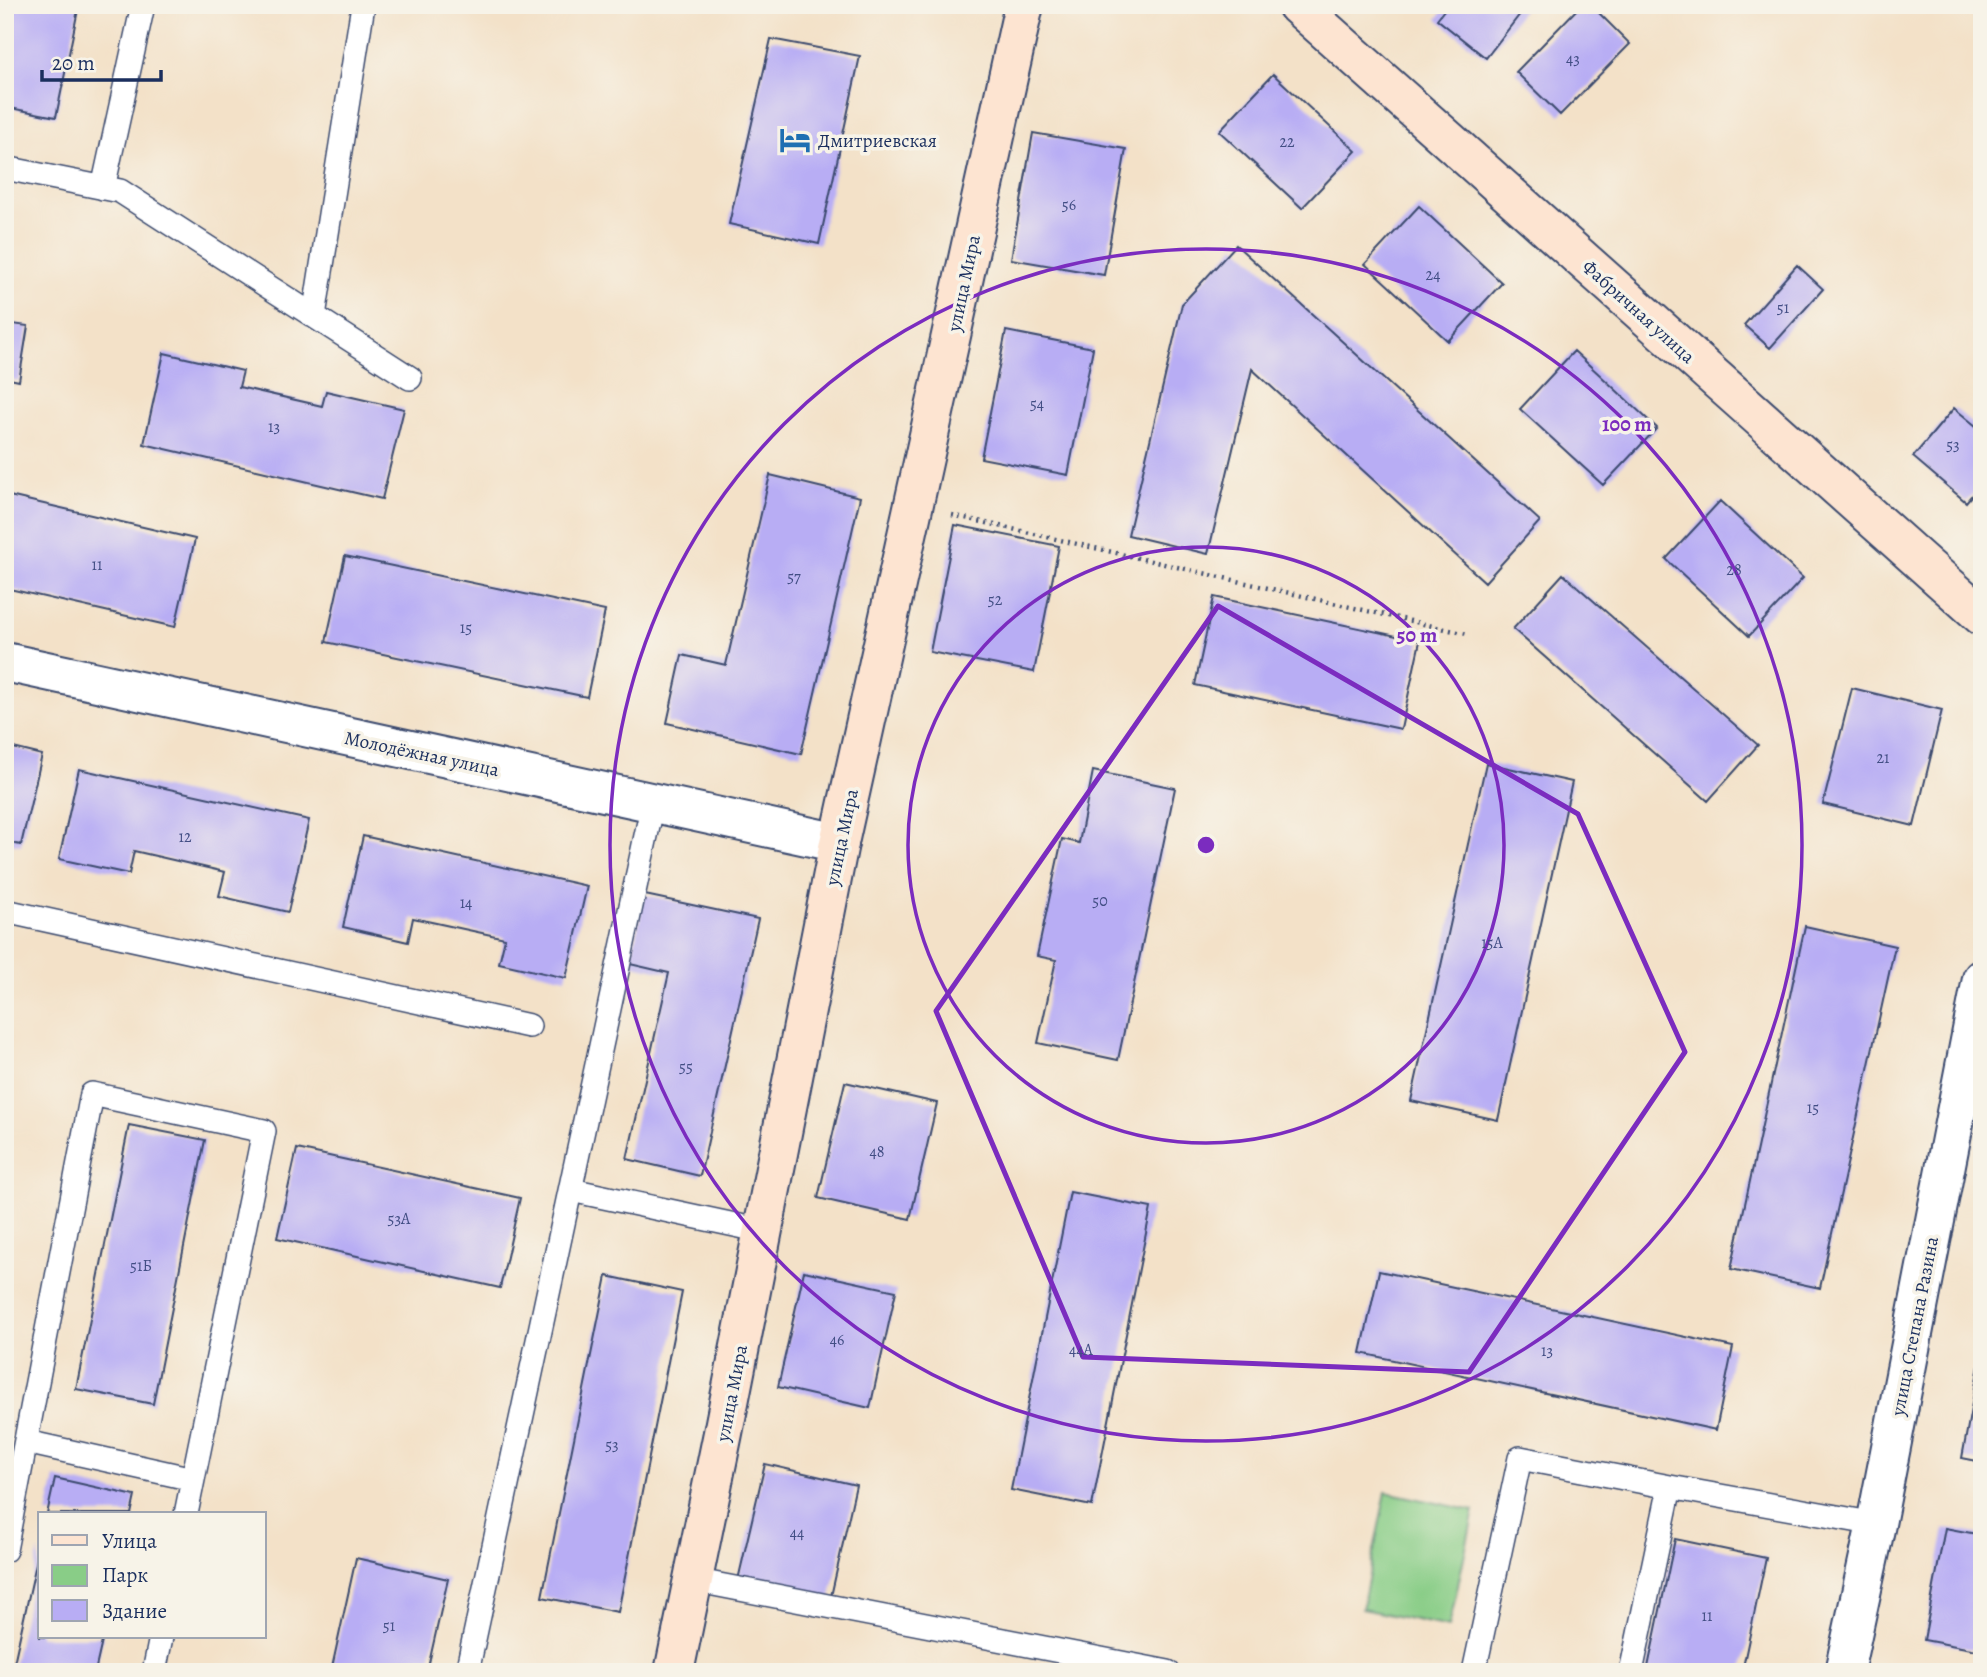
<svg xmlns="http://www.w3.org/2000/svg" width="1987" height="1677" font-family="Alegreya,serif">
	<style>
		.park { fill: #89cd87; stroke: #527e72; stroke-width: 2 }
		.building { fill: #b8adf4 }
		.lines { fill: none; stroke-linecap: round; stroke-linejoin: round }
		.lane-casing { stroke: #3b4a6e; stroke-width: 26 }
		.street-casing { stroke: #3b4a6e; stroke-width: 42 }
		.secondary-casing { stroke: #3b4a6e; stroke-width: 42 }
		.path { stroke: #3b4a6e; stroke-width: 4.5; stroke-dasharray: 2 5; stroke-linecap: butt }
		.lane { stroke: #fff; stroke-width: 23 }
		.street { stroke: #fff; stroke-width: 38 }
		.secondary { stroke: #fde4d1; stroke-width: 38 }
		.marked { fill: none; stroke: #7b2cbf; stroke-width: 5; stroke-linejoin: round }
		.ring { fill: none; stroke: #7b2cbf; stroke-width: 3.5 }
		.labels { text-anchor: middle; stroke-width: 7; stroke-linejoin: round; paint-order: stroke }
		.number-label { font-size: 16px; fill: #424e84 }
		.poi-label { font-size: 19px; fill: #1b2f5e; stroke: #f7f3e8; text-anchor: start }
		.street-label { font-size: 19px; fill: #1b2f5e; stroke: #f7f3e8 }
		.centre { fill: #7b2cbf; stroke: #f7f3e8; stroke-width: 3.5 }
		.ring-label { font-size: 21px; text-anchor: middle; font-weight: bold; fill: #7b2cbf; stroke: #f7f3e8; stroke-width: 7; stroke-linejoin: round; paint-order: stroke }
	</style>
	<rect width="100%" height="100%" fill="#f7f3e8"/>
	<filter id="ink" filterUnits="userSpaceOnUse"><feTurbulence type="fractalNoise" baseFrequency=".0143" numOctaves="2"/><feDisplacementMap in="SourceGraphic" scale="14" xChannelSelector="R" yChannelSelector="G"/><feConvolveMatrix kernelMatrix="1 2 1 2 8 2 1 2 1" color-interpolation-filters="sRGB"/></filter>
	<filter id="wash" filterUnits="userSpaceOnUse"><feTurbulence type="fractalNoise" baseFrequency=".00686" numOctaves="4" result="noise"/><feDisplacementMap in="SourceGraphic" scale="28" xChannelSelector="R" yChannelSelector="G"/><feGaussianBlur stdDeviation="1.57" result="paint"/><feColorMatrix in="noise" values="0 0 0 0 0 0 0 0 0 0 0 0 0 0 0 0 0 1.4 0 .05"/><feComposite in="paint" operator="in"/></filter>
	<g filter="url(#wash)">
		<rect width="100%" height="100%" fill="#f3e1c8"/>
		<path class="park" d="M1386,1492l88,19 -25,116 -87,-18z"/>
		<g id="blocks">
			<path class="building" d="M5,5h74l-23,112 -51,-10z
				M1448,5h79l-41,53 -49,-39z
				M1581,5h10l39,39 -70,71 -44,-43z
				M771,39l89,17 -41,188 -90,-20z
				M1273,74l83,77 -54,57 -83,-77z
				M1033,133l93,16 -22,126 -93,-16z
				M1419,206l83,77 -54,58 -83,-77z
				M1236,245l304,276 -55,61 -233,-213 -44,185 -80,-19 54,-231z
				M1797,265l26,24 -53,59 -26,-23z
				M5,323l23,3 -9,55 -14,-3z
				M1006,331l87,17 -25,127 -87,-17z
				M1574,351l83,77 -54,57 -83,-76z
				M164,353l79,18 -4,16 83,19 4,-15 78,18 -22,90 -238,-55z
				M1954,408l28,23v52l-16,19 -53,-45z
				M770,475l90,22 -59,257 -134,-31 15,-68 44,10z
				M5,495l190,44 -20,88 -170,-39z
				M1720,501l83,77 -54,58 -83,-77z
				M955,525l104,21 -25,126 -104,-20z
				M345,556l260,55 -18,86 -261,-55z
				M1563,574l195,171 -50,56 -195,-172z
				M1214,597l206,44 -19,88 -206,-44z
				M1852,688l90,22 -28,116 -91,-22z
				M5,746l37,9 -21,90 -16,-3z
				M1486,763l86,19 -74,338 -87,-19z
				M79,769l230,51 -21,92 -69,-16 6,-24 -91,-21 -5,23 -70,-15z
				M1093,771l82,17 -57,272 -80,-17 18,-83 -19,-4 25,-117 17,4z
				M363,836l224,50 -21,92 -67,-15 6,-25 -92,-20 -5,24 -65,-15z
				M645,895l113,24 -58,257 -73,-17 42,-186 -39,-9z
				M1805,926l90,20 -75,342 -89,-19z
				M845,1082l92,21 -27,116 -92,-21z
				M129,1125l76,15 -52,264 -77,-15z
				M297,1149l223,49 -20,90 -223,-50z
				M1070,1192l81,16 -59,298 -81,-16z
				M804,1271l92,20 -26,117 -92,-21z
				M1379,1271l354,76 -17,83 -355,-77z
				M607,1276l75,16 -64,320 -76,-15z
				M1980,1360h2v102l-20,-4z
				M765,1464l91,21 -26,116 -92,-21z
				M55,1478l80,18 -4,18h-84z
				M1945,1528l37,7v116l-58,-11z
				M1675,1539l91,19 -24,114h-95z
				M39,1550l1,87h63l-8,35h-83z
				M356,1558l92,21 -21,93h-96z"/>
		</g>
	</g>
	<g filter="url(#ink)">
		<use href="#blocks" fill-opacity="0" stroke="#3b4a6e" stroke-width="2"/>
		<g class="lines">
			<defs>
				<path id="lane" d="M5,168l115,23 290,187
					M103,188l40,-183
					M314,316l49,-311
					M5,911l524,115
					M571,1190l192,41
					M26,1442l167,37
					M5,1550l87,-456 172,37 -78,383
					M693,1580l475,92
					M154,1672l7,-35
					M467,1672l186,-869
					M1474,1672l46,-214 150,29
					M1631,1672l39,-185 206,37"/>
				<path id="street" d="M5,662l834,181
					M1844,1672l32,-148 106,-545"/>
				<path id="secondary" d="M1297,5l685,611
					M674,1672l49,-239 116,-590 185,-838"/>
			</defs>
			<use href="#lane" class="lane-casing"/>
			<use href="#street" class="street-casing"/>
			<use href="#secondary" class="secondary-casing"/>
			<path class="path" d="M952,515l515,119"/>
			<use href="#lane" class="lane"/>
			<use href="#street" class="street"/>
			<use href="#secondary" class="secondary"/>
		</g>
	</g>
	<path class="marked" d="M1218,606l360,208 107,238 -216,320 -386,-15 -147,-346z"/>
	<g class="ring">
		<circle cx="1206" cy="845" r="298"/>
		<circle cx="1206" cy="845" r="596"/>
	</g>
	<defs>
		<symbol id="hotel-bare" viewBox="-9 -9 18 18"><path d="M-6-4.5h1.5V1H6V5H4.5V3h-9V5H-6ZM-4 0a1.8 1.8 0 1 1 3.6 0ZM.5 0V-2.5h3Q6-2.5 6 0Z" fill="#1f6fb2" stroke="#f7f3e8" stroke-width="2.5" paint-order="stroke"/></symbol>
	</defs>
	<g fill-rule="evenodd">
		<use href="#hotel-bare" x="773" y="118" width="44" height="44"/>
	</g>
	<g class="labels">
		<g class="number-label">
			<text x="1573" y="64">43</text>
			<text x="1287" y="147">22</text>
			<text x="1069" y="210">56</text>
			<text x="1433" y="280">24</text>
			<text x="1783" y="313">51</text>
			<text x="1037" y="409">54</text>
			<text x="274" y="432">13</text>
			<text x="1953" y="450">53</text>
			<text x="97" y="570">11</text>
			<text x="1734" y="575">28</text>
			<text x="794" y="582">57</text>
			<text x="995" y="605">52</text>
			<text x="466" y="633">15</text>
			<text x="1883" y="763">21</text>
			<text x="185" y="842">12</text>
			<text x="1100" y="906">50</text>
			<text x="466" y="908">14</text>
			<text x="1492" y="948">15А</text>
			<text x="686" y="1072">55</text>
			<text x="1813" y="1113">15</text>
			<text x="877" y="1157">48</text>
			<text x="399" y="1224">53А</text>
			<text x="141" y="1271">51Б</text>
			<text x="837" y="1345">46</text>
			<text x="1081" y="1355">44А</text>
			<text x="1547" y="1356">13</text>
			<text x="612" y="1450">53</text>
			<text x="797" y="1538">44</text>
			<text x="1707" y="1621">11</text>
			<text x="389" y="1631">51</text>
		</g>
		<g class="poi-label">
			<text x="818" y="147">Дмитриевская</text>
		</g>
		<g class="street-label">
			<text transform="translate(963 283) rotate(-78)" y="7">улица Мира</text>
			<text transform="translate(1639 311) rotate(42)" y="7">Фабричная улица</text>
			<text transform="translate(422 753) rotate(12)" y="7">Молодёжная улица</text>
			<text transform="translate(841 837) rotate(-78)" y="7">улица Мира</text>
			<text transform="translate(1914 1326) rotate(-79)" y="7">улица Степана Разина</text>
			<text transform="translate(731 1393) rotate(-79)" y="7">улица Мира</text>
		</g>
	</g>
	<circle cx="1206" cy="845" r="10" class="centre"/>
	<g class="ring-label">
		<text x="1627" y="431">100 m</text>
		<text x="1417" y="642">50 m</text>
	</g>
	<rect width="1987" height="1677" fill="none" stroke="#f7f3e8" stroke-width="28"/>
	<rect x="38" y="1512" width="228" height="126" fill="#f7f3e8" stroke="#9fa5b1" stroke-width="2"/>
	<rect x="52" y="1535" width="35" height="10" fill="#fde4d1" stroke="#9fa5b1" stroke-width="2"/>
	<text x="102" y="1548" font-size="21" fill="#1b2f5e">Улица</text>
	<rect x="52" y="1565" width="35" height="21" fill="#89cd87" stroke="#9fa5b1" stroke-width="2"/>
	<text x="102" y="1582" font-size="21" fill="#1b2f5e">Парк</text>
	<rect x="52" y="1600" width="35" height="21" fill="#b8adf4" stroke="#9fa5b1" stroke-width="2"/>
	<text x="102" y="1618" font-size="21" fill="#1b2f5e">Здание</text>
	<path d="M42 70v10h119v-10" fill="none" stroke="#1b2f5e" stroke-width="3.5"/>
	<text x="52" y="70" font-size="21" fill="#1b2f5e" stroke="#f7f3e8" stroke-width="5" paint-order="stroke">20 m</text>
</svg>
